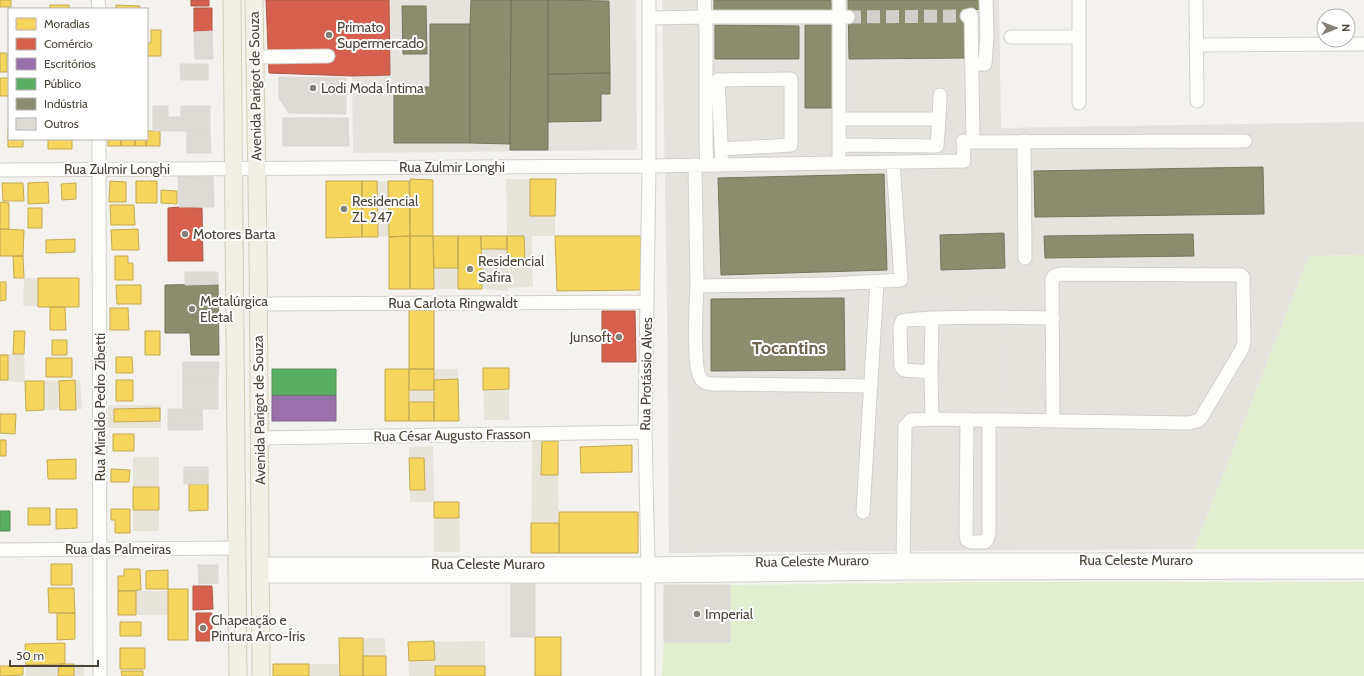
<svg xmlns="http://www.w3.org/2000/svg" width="1364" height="676" font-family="Cabin,sans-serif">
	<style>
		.residential { fill: #e7e4dc }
		.industrial { fill: #e6e2de }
		.green { fill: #e1eecf }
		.parking { fill: #e6e3df }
		.homes { fill: #f6d55c; stroke: #c3aa52 }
		.shops { fill: #d6604d; stroke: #ac5847 }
		.offices { fill: #9970ab; stroke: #826389 }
		.public { fill: #5aae61; stroke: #568e55 }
		.industry { fill: #8c8c6e; stroke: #78765e }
		.building { fill: #dedbd6; stroke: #dcd9d4 }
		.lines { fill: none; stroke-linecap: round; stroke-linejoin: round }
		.minor-tunnel { stroke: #d2cfca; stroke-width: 13; stroke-dasharray: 13 6; stroke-linecap: butt }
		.minor-casing { stroke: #d2d0cb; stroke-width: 15 }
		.major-casing { stroke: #d6cebb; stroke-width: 19 }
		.minor { stroke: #fdfdfc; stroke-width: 13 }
		.major { stroke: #f2efe6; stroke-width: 17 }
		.poi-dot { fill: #868178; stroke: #fff; stroke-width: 1.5 }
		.labels { text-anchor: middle; stroke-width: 4; stroke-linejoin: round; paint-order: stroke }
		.poi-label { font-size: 14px; fill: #4b4439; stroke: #fff; text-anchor: start }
		.street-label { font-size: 14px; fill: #4b4439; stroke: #fff }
		.district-label { font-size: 18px; font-weight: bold; fill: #6e6250; stroke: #fff }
	</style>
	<rect width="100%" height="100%" fill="#f4f2ee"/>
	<path class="residential" d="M506,179h50l-1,57h-23l1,51 -25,1v3l-26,-2 -1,-53 26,-1z
		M362,181h47l1,55 -48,1z
		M433,236h25v53h-24z
		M24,278h55l-29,29 -27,-1z
		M0,354h24l1,27 55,-1 2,29 -56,2 -1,-29 -25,-1z
		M483,368h26v52h-25z
		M409,369h49l1,52h-50z
		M108,405h53v23h-53z
		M532,441h26l1,112h-28z
		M433,446l1,56h25l1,50h-26v-50h-24l-1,-55z
		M133,457h26v74h-26z
		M118,591h50v24h-50z
		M363,638h22l1,38h-23z
		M485,641v35h-76l-1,-34z
		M84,664v12h-58v-11z
		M273,664h67v12h-67z"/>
	<path class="industrial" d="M389,0h247l1,150 -284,3 -1,-77 38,-1z
		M662,0h337l2,128 363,-6v133l-55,1 -115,293 -525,4 -2,-248z"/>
	<path class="green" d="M1364,255v294h-170l115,-293z
		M989,582h375v94h-702l2,-34h66v-57z"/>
	<path class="parking" d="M955,58v93l-105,1 -1,-93z
		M801,61l1,50h32l1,45 -118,2 -2,-95z
		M1003,301l3,247 -330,-3 3,-166 169,-2 1,-73z"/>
	<path class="homes" d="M0,0h11v7h-11z
		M50,5h19v4h-19z
		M116,5l24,1v3h-24z
		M151,30h10v26h-14v-13h4z
		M0,53h7v19h-7z
		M0,78h9v18h-9z
		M8,127h1v12h14v8h-15z
		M147,131h13v15h-14z
		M48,139h24v10h-24z
		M108,139h13v7h-13z
		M121,139h14v7h-14z
		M135,139h11v7h-11z
		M410,179l23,1v56h-23z
		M530,179h26l-1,37h-25z
		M110,181l16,1v20h-17z
		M136,181h21v22h-21z
		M326,181h36v56l-36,1z
		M362,181h15l1,56h-16z
		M388,181h21l1,55 -21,1z
		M48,182l1,21 -21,1v-21z
		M2,183h21l1,18h-21z
		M76,183v16l-14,1 -1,-16z
		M161,190l16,1v13l-16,-1z
		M0,202l9,1v26h-9z
		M110,205h24l1,20h-24z
		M28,208h14v20h-14z
		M0,229l24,1 -1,26h-23z
		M138,229l1,21h-27l-1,-20z
		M410,236h23l1,53h-24z
		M410,236v53h-21v-52z
		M433,236h25v32h-24z
		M458,236h23l1,53h-24z
		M481,236h26v13h-26z
		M507,236h17l1,23h-18z
		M555,236h86v54l-84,1z
		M75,239v13l-29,1v-13z
		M13,256h10l1,22h-10z
		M115,256h13v7h5v17h-18z
		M38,278h41v29h-41z
		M0,282h6v18l-6,1z
		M116,285h25v19h-24z
		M50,307h15l1,23h-16z
		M110,308h18l1,22h-19z
		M409,310h25v59h-25z
		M14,331h11l-1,23h-11z
		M145,331h15v24h-15z
		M52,340h15v15h-15z
		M0,355h8v25h-8z
		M116,357h16l1,16h-17z
		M46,358h26v19h-26z
		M483,368h26v21l-26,1z
		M385,369h24v52h-24z
		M409,369h25v21h-25z
		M458,379l1,42h-25v-41z
		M75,380l1,30h-16l-1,-29z
		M116,380h17v21h-17z
		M25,381h19v29l-18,1z
		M409,402h25v19h-25z
		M160,408v13l-46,1v-13z
		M0,414h16l-1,20 -15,-1z
		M113,434h21v17h-21z
		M0,440h6v16h-6z
		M542,441h16v34h-17z
		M632,445v27l-51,1 -1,-26z
		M409,458h15l1,32h-15z
		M76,459v20h-28l-1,-19z
		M111,469l19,1 -1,12h-18z
		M189,484h19v26l-19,1z
		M133,487h26v23h-26z
		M434,502h25v16h-25z
		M28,508h22v17h-22z
		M56,509h21v19l-21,1z
		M111,509h19v24h-15v-13h-4z
		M559,512h79v41h-79z
		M531,523h28v30h-28z
		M51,564h21v21h-21z
		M124,569h16l1,21 -23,1v-15h6z
		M168,570v19h-22v-18z
		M48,588h26l1,25h-26z
		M168,589h20v51h-20z
		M118,591h18v24h-18z
		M57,613h18v26l-18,1z
		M120,622h21v14h-21z
		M535,637h26v39h-26z
		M339,638h24v38h-23z
		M434,641l1,19 -26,1 -1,-19z
		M65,643v21l-39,1 -1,-21z
		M120,648h25v21h-25z
		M363,656h23v20h-23z
		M59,664h15v12h-16z
		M273,664h36v12h-36z
		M0,666h23v9l-23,1z
		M435,666h50v10h-50z
		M121,671h22v5h-21z"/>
	<path class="shops" d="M191,0h18v6h-18z
		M266,0h123l1,75 -38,1 -83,-3z
		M194,8h18v23l-18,1z
		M179,207l23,1 1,53h-35v-53z
		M602,311h33l1,51h-34z
		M193,586h19l1,23 -20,1z
		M196,613h16v28h-16z"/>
	<path class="offices" d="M272,395h64v26h-64z"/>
	<path class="public" d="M272,369h64v26h-64z
		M0,511h10v20h-10z"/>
	<path class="industry" d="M471,0h40l-1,144 -40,-1v-119z
		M511,0h37v150h-38z
		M548,0l61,1 1,72 -62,1z
		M714,0h117l1,10 -118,3z
		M848,0h137v9l-18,1v48l-118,1z
		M402,6h24l1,48h-24z
		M430,24h40v119h-76v-56h36z
		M715,25l84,1v33h-84z
		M805,25h28v83h-28z
		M610,73v21h-9v27l-53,1v-48z
		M1263,167l1,47 -229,3 -1,-46z
		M884,174l3,96 -166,5 -3,-97z
		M1004,233l1,35 -64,2 -1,-35z
		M1193,234l1,22 -149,2 -1,-22z
		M218,284l1,71h-28l-1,-22h-25v-48z
		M844,298l1,72 -134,1v-72z"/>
	<path class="building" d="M212,31l1,28h-18l-1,-27z
		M180,64h28v16h-27z
		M279,77l67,1v36l-57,-1 -10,-15z
		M153,106h15v11h13v-11h29v25h-57z
		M283,118h65l1,28h-66z
		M187,131h23l1,22h-24z
		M178,176h35l1,31h-35z
		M185,272h33v12l-33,1z
		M183,362h36l-1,20 -35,-1z
		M183,381l35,1v27h-35z
		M168,409h34l1,21h-35z
		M184,467h24v17h-24z
		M198,565h20v18l-19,1z
		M511,583h24v54h-24z
		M664,585h66v57h-66z"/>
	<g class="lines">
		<path class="minor-tunnel" d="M848,17l119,-1"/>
		<defs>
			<path id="minor" d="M98,0l1,9
				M704,0l2,28v118l1,19
				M1079,0v103
				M1196,0l1,101
				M967,16l4,-1 2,127 272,-1
				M649,18l56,-1h143
				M1011,37h68
				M1196,45l168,-1
				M255,57l73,-1
				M972,64h13l2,-29 -1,-35
				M839,119h100
				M99,139l1,537
				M1024,141l1,117
				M840,145l97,1 2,-27 1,-24
				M721,149l70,-4v-66l-73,1 4,84
				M839,163l125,-2 -1,-20 10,1
				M695,165l2,121 132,-2 72,-4 -8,-118
				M0,170l649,-4 190,-3v-163
				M697,286c-1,16 -4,81 3,91 3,7 10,7 16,7l155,2
				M258,304l389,-2
				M931,372l-27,-2 -3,-4 -1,-39 2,-6 4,-1 26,-2
				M932,419l-1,-47 1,-54 58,-1 63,1
				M967,419l-1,116 1,5 4,2h14l2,-2 2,-7v-113
				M259,438l386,-6
				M863,512l14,-230
				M0,550l236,-2
				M260,564h388l255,-4h461
				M903,567l2,-141 6,-6 21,-1 257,4 8,-2 4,-3 41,-69 2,-6 -1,-66 -2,-2 -180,-1 -7,2 -2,4 1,141
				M260,576h387l256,-3 461,-1
				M648,676v-112l-3,-132 4,-266v-166"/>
			<path id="major" d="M232,0l6,676
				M254,0l4,248 3,428"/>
		</defs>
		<use href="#minor" class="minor-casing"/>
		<use href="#major" class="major-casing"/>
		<use href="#minor" class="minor"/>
		<use href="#major" class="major"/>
	</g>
	<g class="poi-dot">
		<circle cx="329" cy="35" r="4"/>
		<circle cx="313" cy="88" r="4"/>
		<circle cx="344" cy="209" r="4"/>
		<circle cx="185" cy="234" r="4"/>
		<circle cx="470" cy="269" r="4"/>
		<circle cx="192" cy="309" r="4"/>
		<circle cx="619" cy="337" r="4"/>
		<circle cx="697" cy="614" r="4"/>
		<circle cx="203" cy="628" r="4"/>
	</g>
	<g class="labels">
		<g class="poi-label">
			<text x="337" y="32">Primato<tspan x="337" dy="16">Supermercado</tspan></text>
			<text x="321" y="93">Lodi Moda Íntima</text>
			<text x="352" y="206">Residencial<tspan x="352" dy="16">ZL 247</tspan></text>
			<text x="193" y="239">Motores Barta</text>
			<text x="478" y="266">Residencial<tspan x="478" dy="16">Safira</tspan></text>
			<text x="200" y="306">Metalúrgica<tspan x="200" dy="16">Eletal</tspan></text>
			<text x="611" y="342" text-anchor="end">Junsoft</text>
			<text x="705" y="619">Imperial</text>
			<text x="211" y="625">Chapeação e<tspan x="211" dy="16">Pintura Arco-Íris</tspan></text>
		</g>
		<g class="street-label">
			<text transform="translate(255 86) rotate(-91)" y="5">Avenida Parigot de Souza</text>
			<text x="452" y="172">Rua Zulmir Longhi</text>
			<text x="117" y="174">Rua Zulmir Longhi</text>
			<text x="453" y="308">Rua Carlota Ringwaldt</text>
			<text transform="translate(646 374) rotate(-89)" y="5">Rua Protássio Alves</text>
			<text transform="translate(100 407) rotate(-90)" y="5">Rua Miraldo Pedro Zibetti</text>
			<text transform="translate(259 410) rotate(-91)" y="5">Avenida Parigot de Souza</text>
			<text transform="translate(452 435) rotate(-1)" y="5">Rua César Augusto Frasson</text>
			<text x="118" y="554">Rua das Palmeiras</text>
			<text x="1136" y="565">Rua Celeste Muraro</text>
			<text transform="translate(812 561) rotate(-1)" y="5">Rua Celeste Muraro</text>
			<text x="488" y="569">Rua Celeste Muraro</text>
		</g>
		<g class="district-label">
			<text x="789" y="354">Tocantins</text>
		</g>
	</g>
	<rect x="8" y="8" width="140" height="132" fill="#ffffff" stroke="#b7b4b0"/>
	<rect x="16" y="18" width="20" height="12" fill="#f6d55c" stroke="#b7b4b0"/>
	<text x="44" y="28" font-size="12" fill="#4b4439">Moradias</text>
	<rect x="16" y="38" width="20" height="12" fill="#d6604d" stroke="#b7b4b0"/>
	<text x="44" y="48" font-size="12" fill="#4b4439">Comércio</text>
	<rect x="16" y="58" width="20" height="12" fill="#9970ab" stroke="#b7b4b0"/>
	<text x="44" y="68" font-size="12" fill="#4b4439">Escritórios</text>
	<rect x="16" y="78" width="20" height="12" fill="#5aae61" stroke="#b7b4b0"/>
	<text x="44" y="88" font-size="12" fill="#4b4439">Público</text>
	<rect x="16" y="98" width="20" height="12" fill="#8c8c6e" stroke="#b7b4b0"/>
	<text x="44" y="108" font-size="12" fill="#4b4439">Indústria</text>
	<rect x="16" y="118" width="20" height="12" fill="#dedbd6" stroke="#b7b4b0"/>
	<text x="44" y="128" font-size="12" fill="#4b4439">Outros</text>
	<g transform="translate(1336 28) rotate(89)"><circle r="19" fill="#ffffff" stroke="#b7b4b0"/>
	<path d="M0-3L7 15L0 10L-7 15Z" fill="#868178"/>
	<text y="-6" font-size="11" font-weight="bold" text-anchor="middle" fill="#4b4439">N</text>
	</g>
	<path d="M10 660v6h88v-6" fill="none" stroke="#4b4439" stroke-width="2"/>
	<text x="16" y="660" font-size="12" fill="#4b4439" stroke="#ffffff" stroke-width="3" paint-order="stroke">50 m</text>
</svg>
